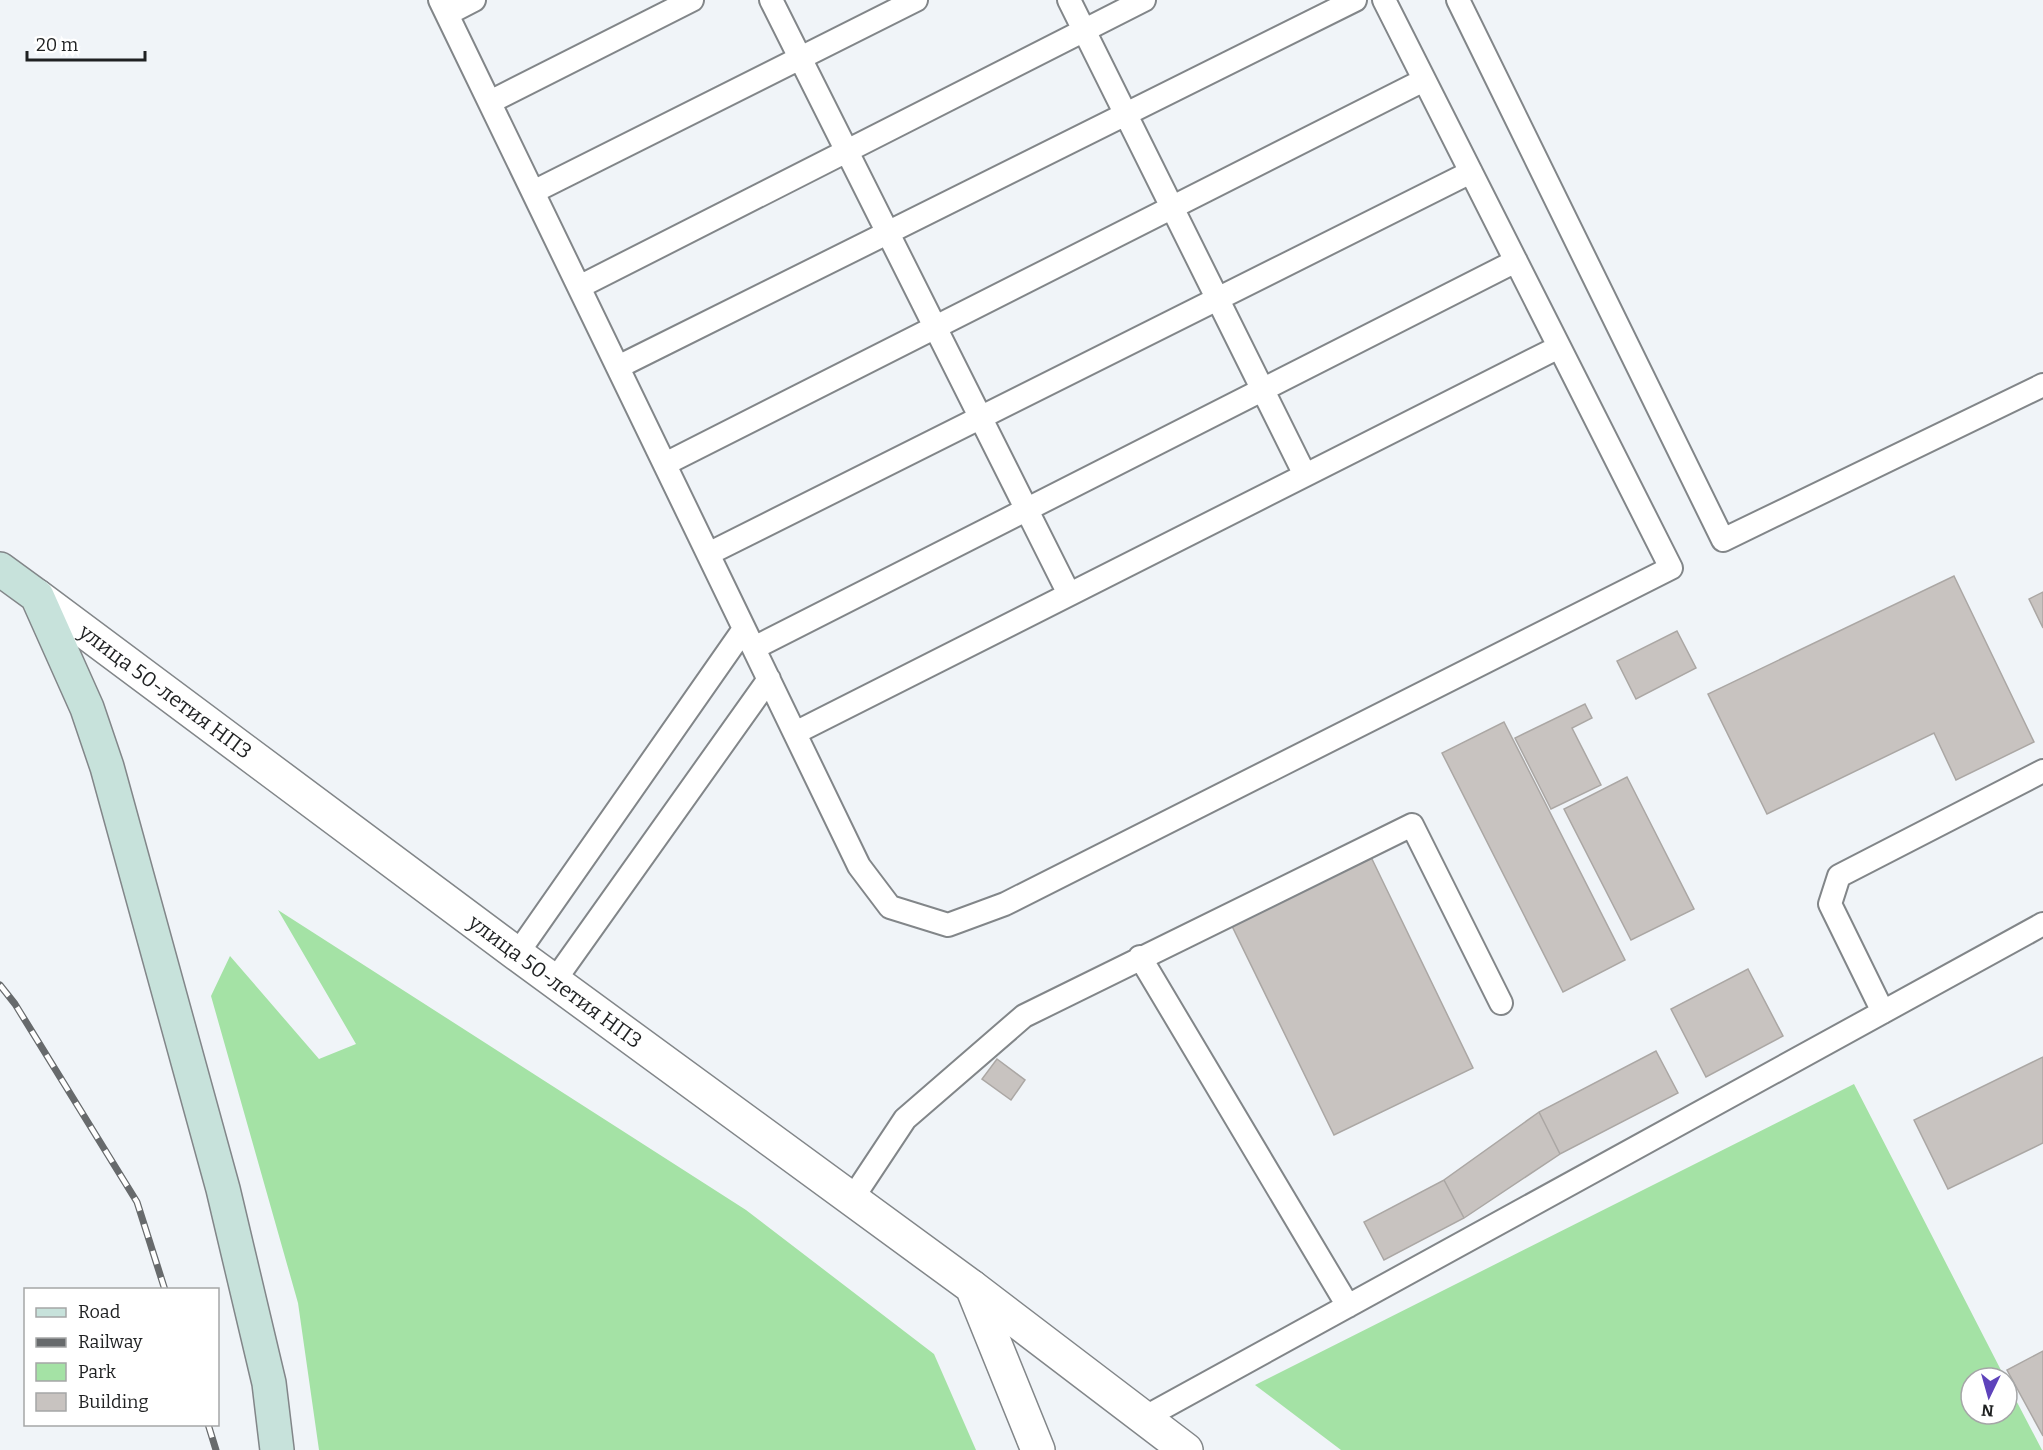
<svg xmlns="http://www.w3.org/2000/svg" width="2043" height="1450" font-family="Bitter,serif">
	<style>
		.green { fill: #a4e2a5 }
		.building { fill: #c8c3c0; stroke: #aba7a4; stroke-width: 1.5 }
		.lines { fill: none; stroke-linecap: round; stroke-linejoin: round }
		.service-casing { stroke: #828689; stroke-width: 26 }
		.minor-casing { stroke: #828689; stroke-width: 36 }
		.tertiary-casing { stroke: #828689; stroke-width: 36 }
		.secondary-casing { stroke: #828689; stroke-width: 36 }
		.service { stroke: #fff; stroke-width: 22 }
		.minor { stroke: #fff; stroke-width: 33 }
		.tertiary { stroke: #fff; stroke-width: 33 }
		.secondary { stroke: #c7e2db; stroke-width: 33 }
		.rail-casing { stroke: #676a6c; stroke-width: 7 }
		.rail { stroke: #fff; stroke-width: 4.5; stroke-dasharray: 14; stroke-linecap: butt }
		.labels { text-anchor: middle; stroke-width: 5; stroke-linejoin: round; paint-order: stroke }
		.street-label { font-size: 21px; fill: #1f2122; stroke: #fff }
	</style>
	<rect width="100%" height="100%" fill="#f0f4f8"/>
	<path class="green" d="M278,910l468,300 188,144 42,96h-657l-21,-147 -87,-307 19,-40 89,103 37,-15z
		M1854,1084l151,294h-34v36h36v-31l35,67h-701l-86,-65z"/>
	<path class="building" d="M1954,576l80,166 -78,38 -22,-47 -167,81 -59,-120z
		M2043,592v36l-14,-29z
		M1677,631l19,37 -60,31 -19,-38z
		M1585,704l7,14 -20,10 29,57 -50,24 -36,-71z
		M1504,722l121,238 -62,32 -121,-239z
		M1627,777l67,132 -63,31 -67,-131z
		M1371,857l102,211 -139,67 -103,-211z
		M1748,969l35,67 -77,41 -35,-68z
		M1656,1051l22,42 -118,61 -21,-42z
		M2043,1057v86l-95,46 -34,-69z
		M997,1059l28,21 -14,20 -29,-21z
		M1539,1112l21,42 -96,64 -20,-38z
		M1444,1180l20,38 -80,42 -20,-38z
		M2043,1351v85l-36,-66z"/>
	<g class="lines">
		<defs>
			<path id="service" d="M440,0l419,866 31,41 58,18 57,-21 666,-336 -287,-568
				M771,0l298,594
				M1069,0l236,475
				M1458,0l265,540 320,-155
				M447,14l27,-14
				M490,102l202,-102
				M533,192l383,-192
				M579,287l565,-287
				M618,367l737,-367
				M665,464l759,-384
				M708,554l763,-382
				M754,648l762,-387
				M795,733l764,-386
				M517,954l227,-325
				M1140,957l208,349
				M555,980l214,-301
				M1883,1012l-53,-108 9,-28 204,-105
				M852,1199l53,-80 119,-103 388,-191 89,178
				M1144,1418l899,-494"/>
			<path id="minor" d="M972,1287l214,163"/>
			<g id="tertiary">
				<path id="s1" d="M37,596l480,358 455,333 66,163"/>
			</g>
			<path id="secondary" d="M0,569l37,27 50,112 20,59 116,422 46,194 8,67"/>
		</defs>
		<use href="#service" class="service-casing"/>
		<use href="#minor" class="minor-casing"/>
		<use href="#tertiary" class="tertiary-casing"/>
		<use href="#secondary" class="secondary-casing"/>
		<use href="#service" class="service"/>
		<use href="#minor" class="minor"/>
		<use href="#tertiary" class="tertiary"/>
		<use href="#secondary" class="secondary"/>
		<defs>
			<path id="rail" d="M0,985l15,19 122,198 28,88
				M208,1424l8,26"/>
		</defs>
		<use href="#rail" class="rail-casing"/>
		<use href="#rail" class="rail"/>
	</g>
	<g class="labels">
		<g class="street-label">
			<text dy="7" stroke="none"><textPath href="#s1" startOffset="160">улица 50-летия НПЗ</textPath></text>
			<text dy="7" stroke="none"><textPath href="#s1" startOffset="646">улица 50-летия НПЗ</textPath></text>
		</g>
	</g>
	<rect x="24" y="1288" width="195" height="138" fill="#ffffff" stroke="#a5a6a7" stroke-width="1.5"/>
	<rect x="36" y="1308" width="30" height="9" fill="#c7e2db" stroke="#a5a6a7" stroke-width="1.5"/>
	<text x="78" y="1318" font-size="18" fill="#1f2122">Road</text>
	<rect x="36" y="1338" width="30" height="9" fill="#676a6c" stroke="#a5a6a7" stroke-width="1.5"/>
	<text x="78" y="1348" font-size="18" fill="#1f2122">Railway</text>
	<rect x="36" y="1363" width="30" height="18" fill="#a4e2a5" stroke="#a5a6a7" stroke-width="1.5"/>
	<text x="78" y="1378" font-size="18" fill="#1f2122">Park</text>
	<rect x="36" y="1393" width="30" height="18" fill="#c8c3c0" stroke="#a5a6a7" stroke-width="1.5"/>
	<text x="78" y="1408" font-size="18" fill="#1f2122">Building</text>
	<g transform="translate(1989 1396) rotate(185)"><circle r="28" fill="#ffffff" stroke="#a5a6a7" stroke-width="1.5"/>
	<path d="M0-4.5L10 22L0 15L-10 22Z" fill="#5e43bb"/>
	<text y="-9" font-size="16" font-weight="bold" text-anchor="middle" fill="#1f2122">N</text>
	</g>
	<path d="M27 51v9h118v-9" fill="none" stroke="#1f2122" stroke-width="3"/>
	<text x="36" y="51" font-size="18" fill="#1f2122" stroke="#ffffff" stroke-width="4.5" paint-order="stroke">20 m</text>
</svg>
